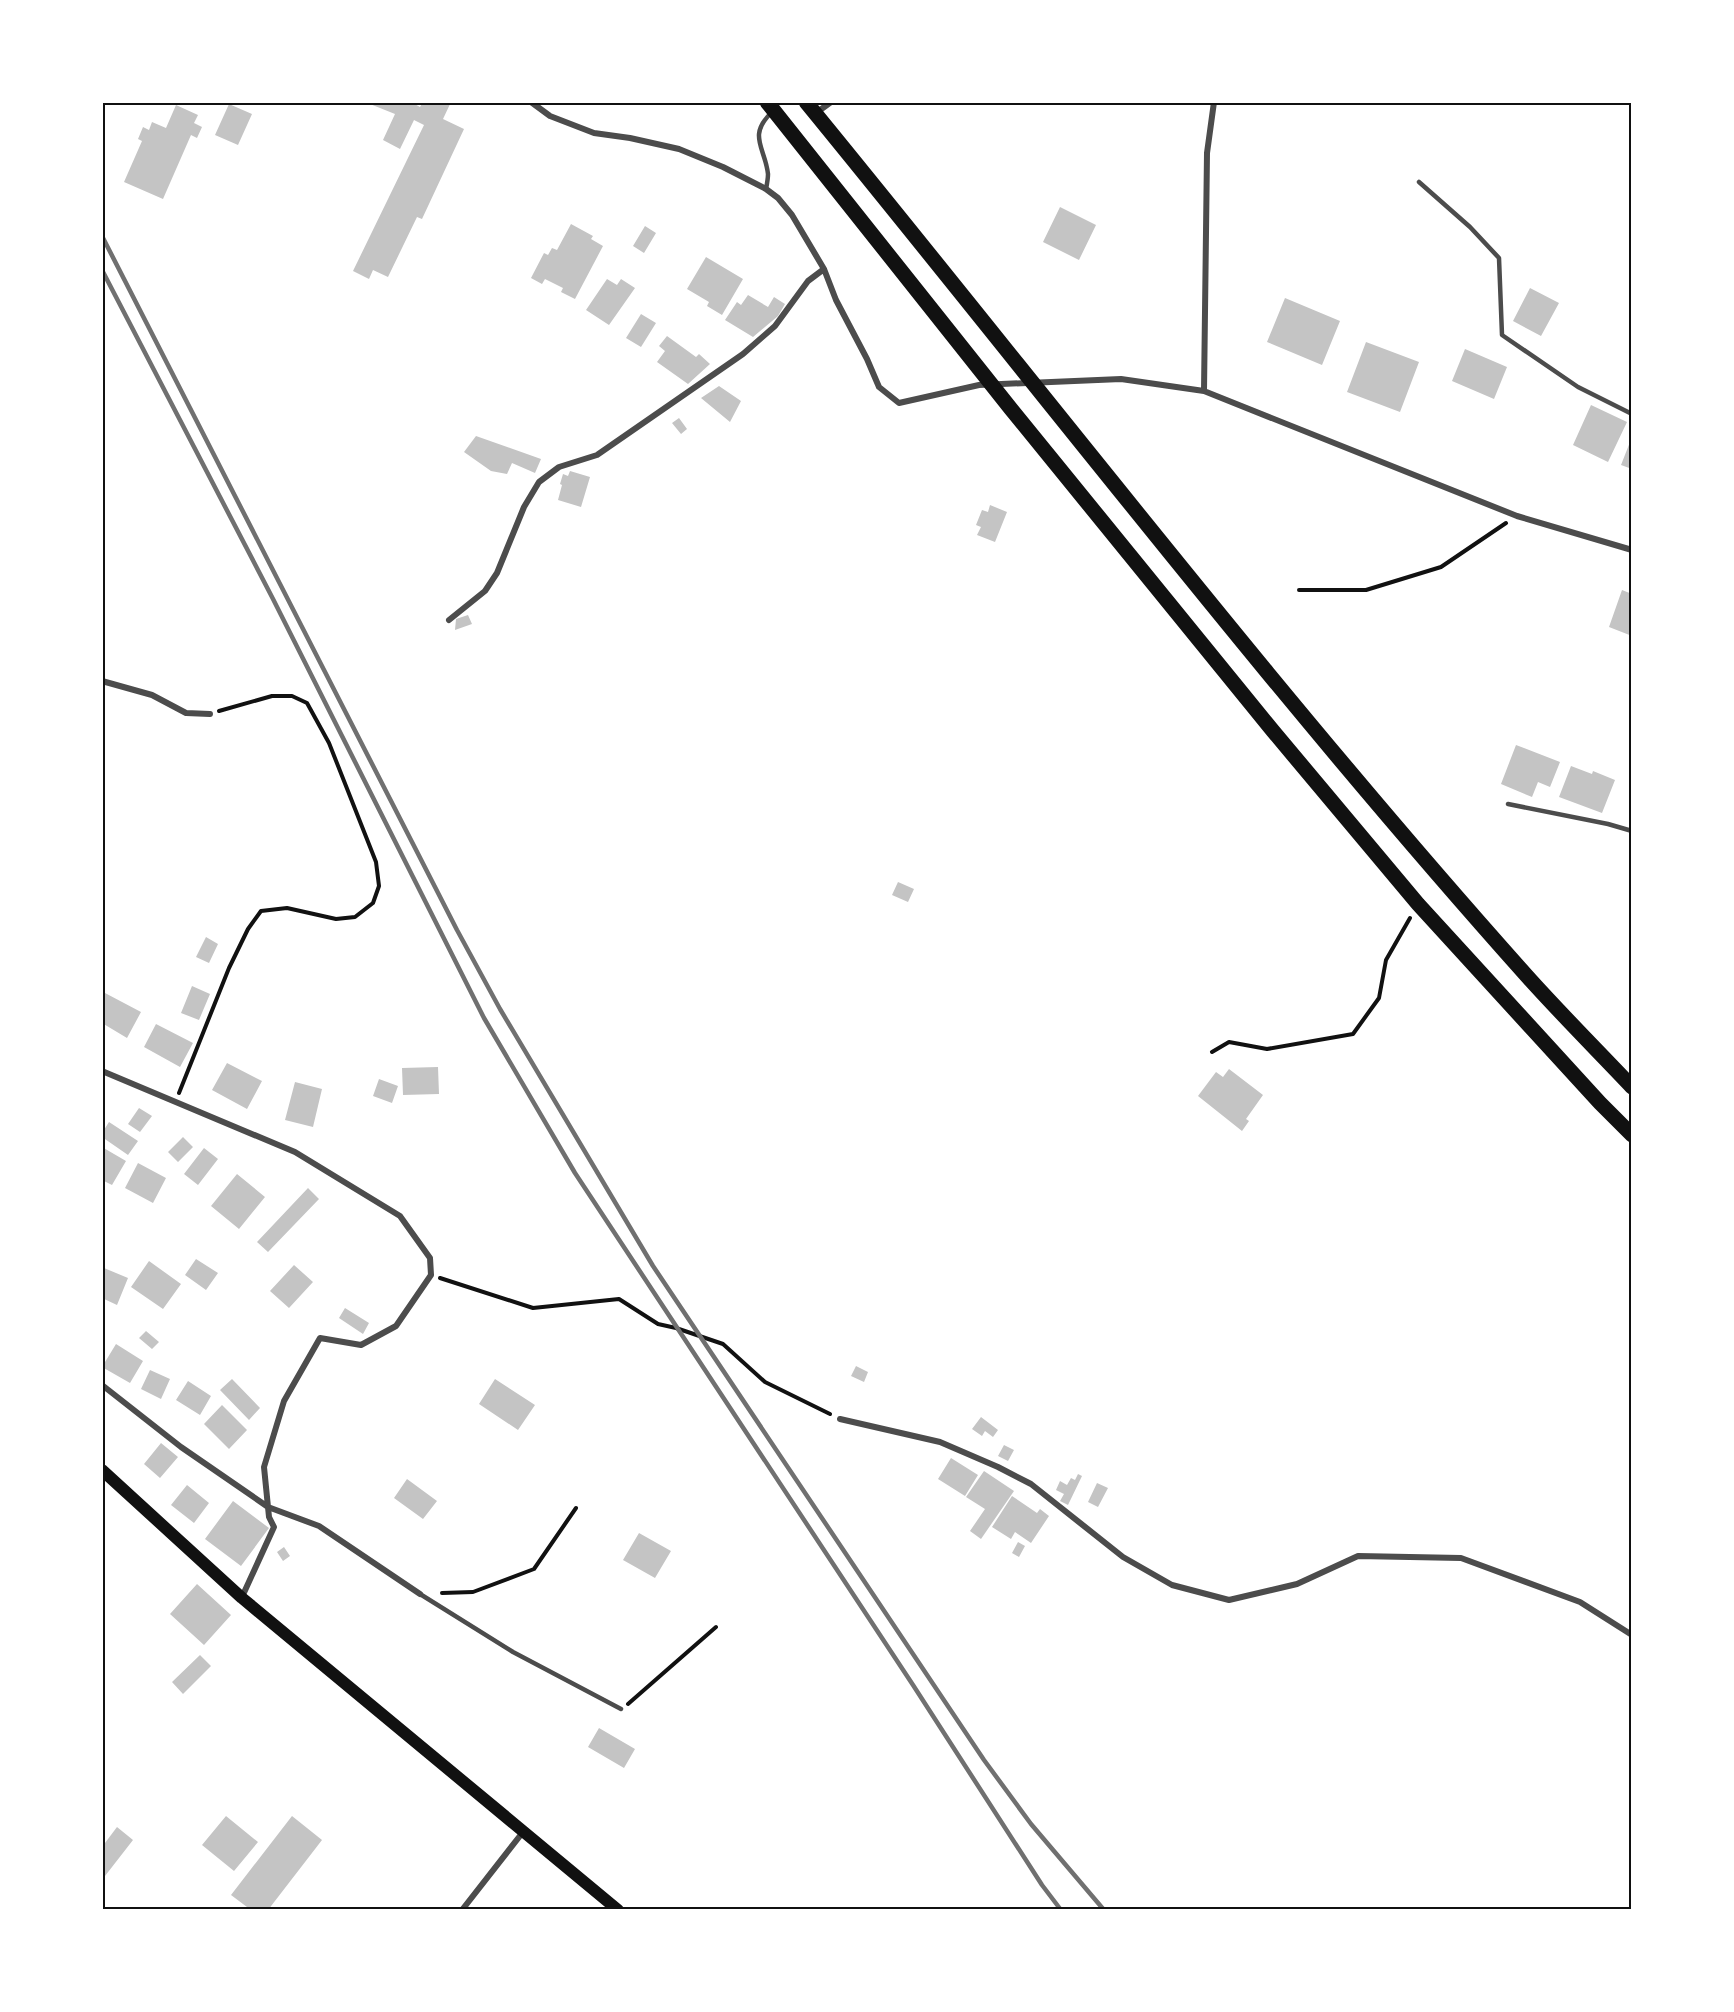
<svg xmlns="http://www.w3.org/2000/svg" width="1734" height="2012" font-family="'PT Sans',sans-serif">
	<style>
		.building { fill: #c4c4c4 }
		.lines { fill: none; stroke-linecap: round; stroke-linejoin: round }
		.path { stroke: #111; stroke-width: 4 }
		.service { stroke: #4c4c4c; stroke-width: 4.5 }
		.minor { stroke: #4c4c4c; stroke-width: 6 }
		.secondary { stroke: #111; stroke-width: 12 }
		.primary { stroke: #111; stroke-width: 15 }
		.rail { stroke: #707070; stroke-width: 4.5 }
		.neatline { fill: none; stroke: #111; stroke-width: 2 }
	</style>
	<rect width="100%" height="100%" fill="#fff"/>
	<path class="building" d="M365,102h46l9,5 3,-5h28l-8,17 21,10 -42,90 -5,-2 -29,60 -15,-7 -4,9 -16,-8 71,-146 -10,-5 -14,29 -17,-9 12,-26z
		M229,104l23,10 -14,31 -23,-10z
		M176,105l22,10 -4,8 8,4 -5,11 -6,-3 -28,64 -39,-17 18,-41 -4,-2 5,-12 6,3 3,-8 14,6z
		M1060,207l36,18 -17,35 -36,-18z
		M571,224l22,12 -2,3 12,7 -28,53 -14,-7 2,-4 -18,-9 -3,5 -11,-6 13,-25 4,2 4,-7 5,2z
		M645,226l11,7 -12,20 -11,-7z
		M706,257l37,22 -21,36 -15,-9 2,-4 -22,-13z
		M607,279l10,6 4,-6 14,9 -26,37 -23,-15z
		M1530,288l29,15 -18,33 -28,-15z
		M748,295l20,12 6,-10 11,7 -7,12 -25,21 -28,-17 12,-18 4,3z
		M1285,298l55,23 -18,44 -55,-23z
		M641,314l15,9 -15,24 -15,-9z
		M667,336l29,21 3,-3 11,10 -22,20 -31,-22 8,-11 -6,-5z
		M1366,342l53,20 -19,50 -53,-20z
		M1465,349l42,18 -13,32 -42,-18z
		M719,386l22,15 -11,21 -29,-24z
		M1591,405l36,17 -19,40 -35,-17z
		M679,418l8,11 -6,5 -9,-11z
		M476,436l65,23 -6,14 -23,-10 -5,11 -16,-3 -27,-19z
		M1632,437v32l-11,-4z
		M570,471l20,6 -9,30 -23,-7 4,-15 -2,-1 3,-10 5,2z
		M990,505l17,7 -12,30 -18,-7 4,-8 -5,-2 6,-15 6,2z
		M1622,590l10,4v42l-23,-9z
		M468,615l4,9 -17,6 1,-11z
		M1516,745l44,17 -10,25 -12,-5 -6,15 -31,-13z
		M1571,766l21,8 1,-3 22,9 -13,33 -43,-16z
		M898,882l16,7 -6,13 -16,-7z
		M206,937l12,7 -9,19 -13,-6z
		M192,986l18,8 -11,26 -18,-7z
		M105,993l36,19 -14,26 -25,-15v-24z
		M156,1024l37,19 -13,24 -36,-20z
		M227,1063l35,18 -15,28 -35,-19z
		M438,1067l1,27 -36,1 -1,-27z
		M1229,1069l34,26 -17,24 3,2 -7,10 -44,-35 18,-24 7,5z
		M379,1079l19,7 -6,17 -19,-7z
		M295,1082l27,7 -9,38 -28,-7z
		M139,1108l13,8 -12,16 -12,-8z
		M109,1122l29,19 -10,14 -26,-18v-4z
		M183,1137l10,10 -15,15 -10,-10z
		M102,1147l24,14 -14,24 -10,-5z
		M204,1148l14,11 -20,26 -14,-11z
		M138,1163l28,15 -13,25 -28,-15z
		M237,1174l28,23 -26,32 -28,-23z
		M308,1188l11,11 -51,53 -11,-10z
		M196,1259l22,14 -12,17 -21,-15z
		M149,1261l32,23 -18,25 -32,-22z
		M294,1265l19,17 -24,26 -19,-17z
		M104,1268l24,10 -11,27 -15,-7v-26z
		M345,1308l24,15 -6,11 -24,-16z
		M146,1331l13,11 -7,7 -13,-11z
		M116,1344l27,17 -13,22 -28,-16z
		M856,1366l12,6 -4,10 -13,-6z
		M150,1370l20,9 -9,20 -20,-10z
		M232,1379l28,29 -11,12 -29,-30z
		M495,1379l40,26 -17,25 -39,-26z
		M188,1381l23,15 -11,19 -24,-15z
		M222,1405l25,25 -18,19 -25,-25z
		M981,1417l17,13 -5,7 -8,-6 -3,5 -10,-7z
		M161,1443l17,14 -18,21 -16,-14z
		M1004,1445l10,5 -6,11 -10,-5z
		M951,1458l27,17 -13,21 -27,-17z
		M984,1471l30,20 -33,48 -11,-8 15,-22 -19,-12z
		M1078,1474l4,2 -14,29 -8,-4 4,-7 -8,-4 4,-9 7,4 4,-7 4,2z
		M407,1479l30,22 -14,18 -29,-21z
		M1097,1483l11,5 -10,19 -10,-5z
		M187,1485l22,18 -15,20 -23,-18z
		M1012,1496l25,17 3,-4 9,7 -18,27 -16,-11 -4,7 -19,-12z
		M233,1501l36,27 -28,38 -36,-27z
		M639,1533l32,18 -16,27 -32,-18z
		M1018,1542l7,4 -6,11 -7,-4z
		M284,1547l6,9 -7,5 -6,-9z
		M197,1584l34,31 -27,30 -34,-31z
		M200,1655l11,11 -28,28 -11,-12z
		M599,1728l36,21 -11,19 -36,-21z
		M226,1816l32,26 -24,29 -32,-26z
		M292,1816l30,24 -54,70h-17l-20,-15z
		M117,1827l16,13 -28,36 -3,-2v-27z"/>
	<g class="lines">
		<path class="path" d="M1299,590h67l75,-23 65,-44
			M1212,1052l17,-10 38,7 86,-15 26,-36 7,-38 24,-42
			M179,1093l50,-125 19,-39 13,-18 26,-3 49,11 19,-2 18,-14 6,-17 -3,-24 -47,-119 -22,-40 -15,-7h-20l-53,15
			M440,1278l93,30 86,-9 39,25 18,4 47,16 42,38 65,32
			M442,1593l31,-1 61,-23 42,-61
			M628,1704l88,-77"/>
		<path class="service" d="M1419,182l51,45 29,31 3,77 76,52 54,27
			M766,189c1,-5 2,-10 2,-15 -3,-27 -21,-38 4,-62
			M1508,804l100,20 24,7
			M420,1594l93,58 108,57"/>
		<path class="minor" d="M531,102l19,14 44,17 36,5 49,11 44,18 43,22 12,9 14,17 32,54 12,31 31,59 12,28 20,16 80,-18 142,-6 83,12 313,125 115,34
			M816,113l15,-11
			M1204,391l3,-238 7,-51
			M449,620l36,-29 12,-18 27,-66 15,-25 20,-15 38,-12 146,-101 32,-28 33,-45 16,-12
			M102,681l50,14 34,18 24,1
			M102,1071l193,81 105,64 30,42 1,17 -35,51 -35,19 -41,-7 -36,63 -20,66 5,50 5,10 -32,70
			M102,1385l79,62 87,60 51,19 101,68
			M840,1419l100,23 58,25 33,17 92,73 49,28 57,15 68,-16 61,-28 103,2 119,44 52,33
			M462,1910l61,-78"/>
		<path class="secondary" d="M102,1470l140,128 376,312"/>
		<path class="primary" d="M767,102l244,307 262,322 145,173 182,199 32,32
			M806,102c239,292 468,591 720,873 34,38 71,75 106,112"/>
		<path class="rail" d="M102,236l355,694 43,79 153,257 331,494 47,64 73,86
			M102,270l170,327 212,421 91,155 338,512 129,200 19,25"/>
	</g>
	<rect width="1734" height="2012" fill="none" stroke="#ffffff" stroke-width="207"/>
	<rect x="104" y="104" width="1526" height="1804" class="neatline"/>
</svg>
